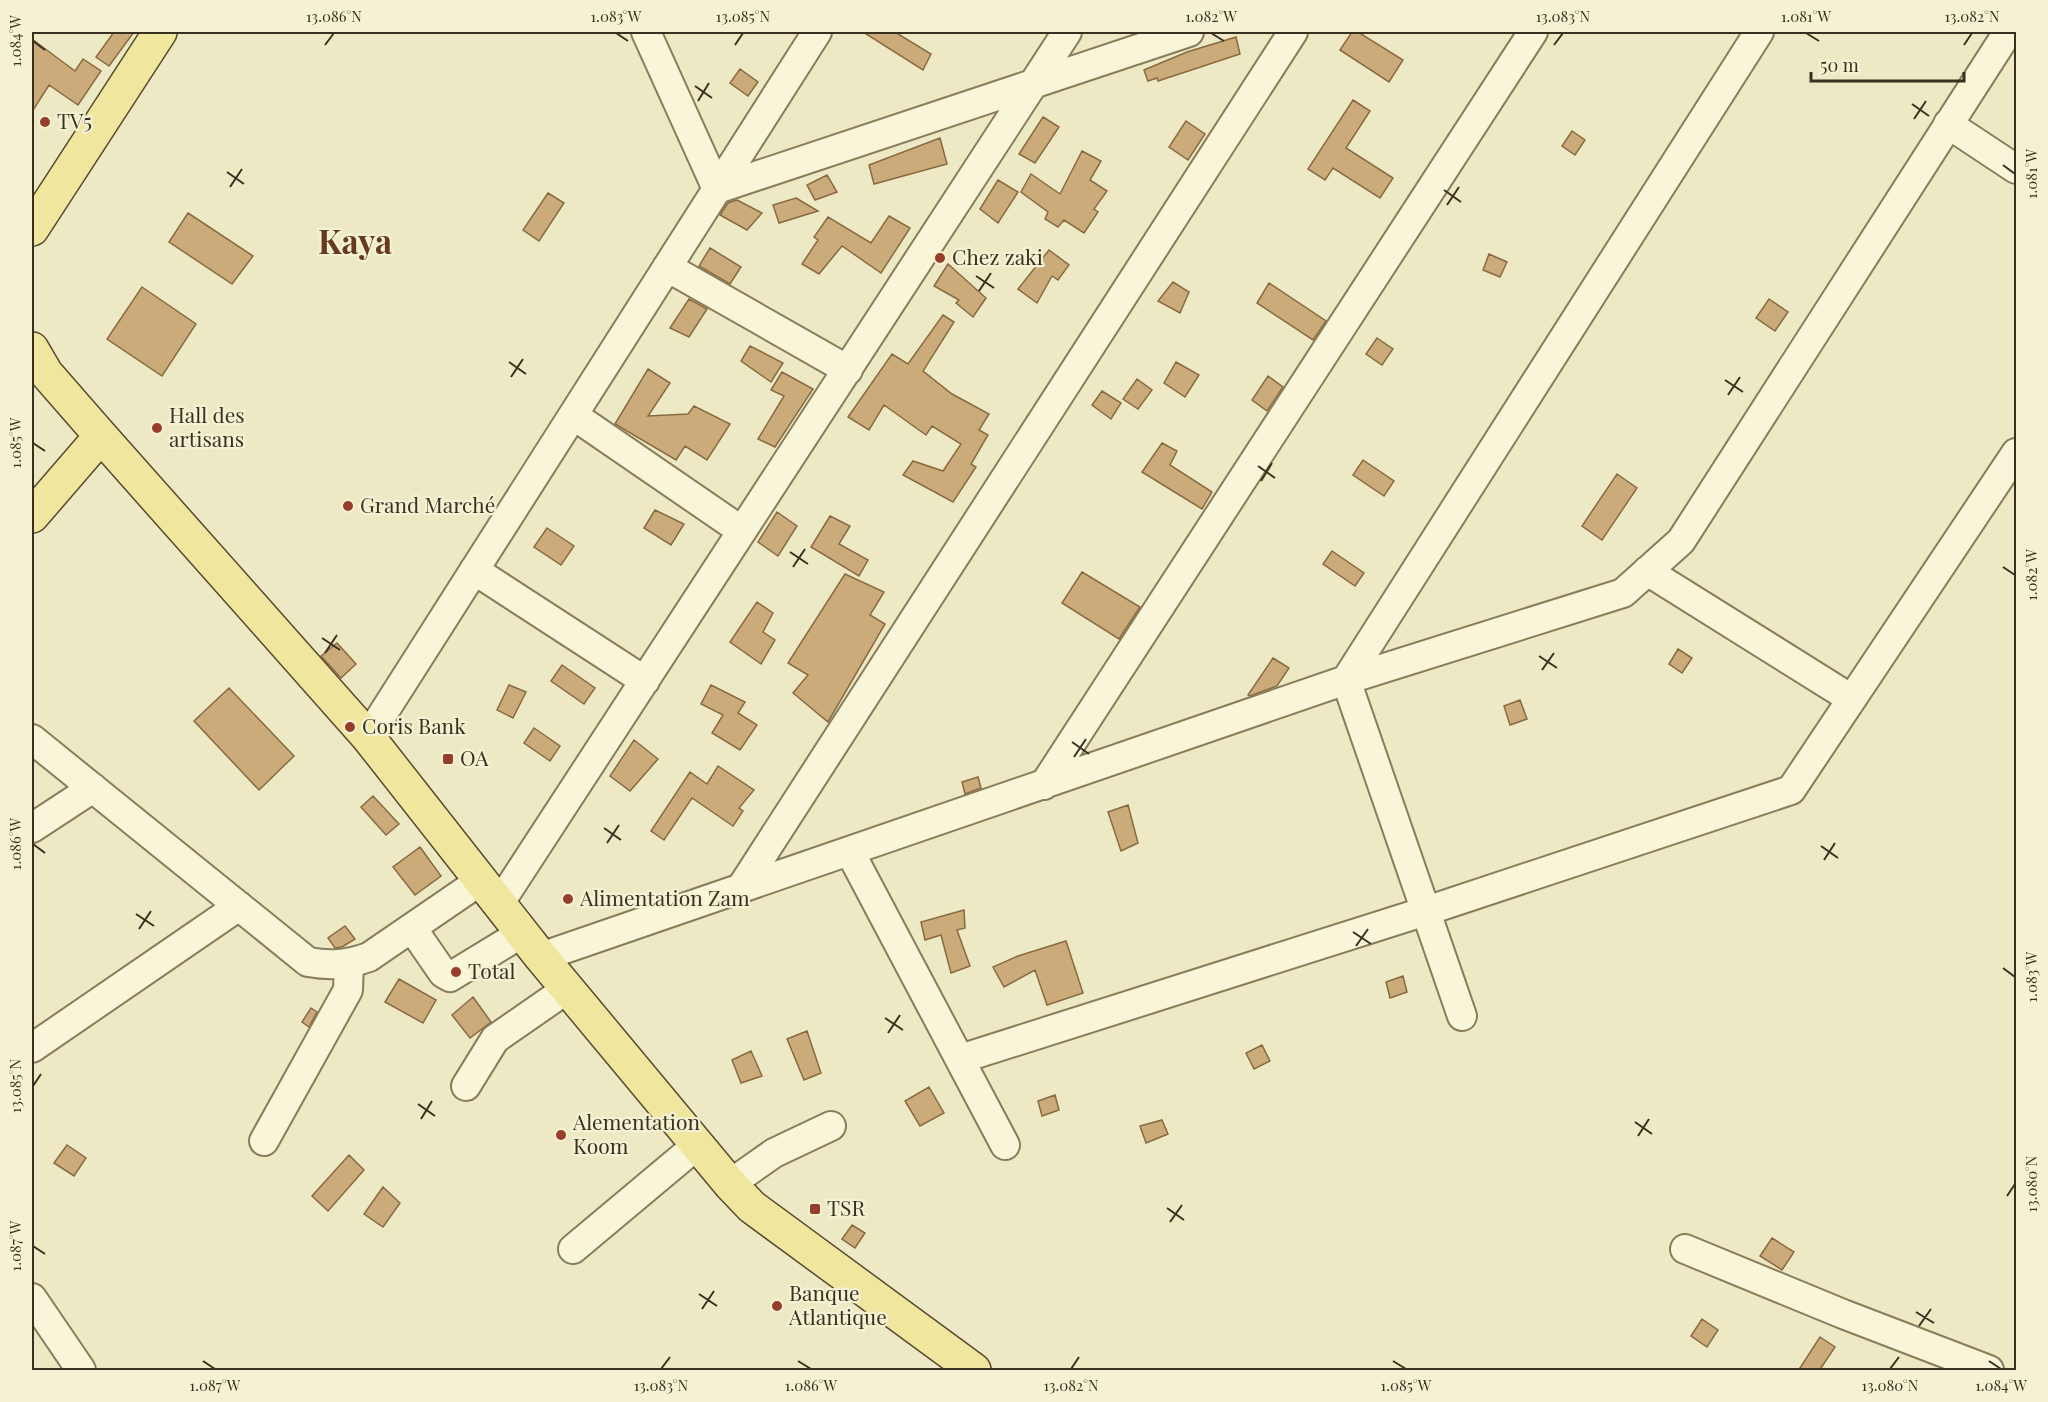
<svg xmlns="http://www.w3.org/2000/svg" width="2048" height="1402" font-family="'Playfair Display',serif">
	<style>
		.building { fill: #ccab7b; stroke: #886a41; stroke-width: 1.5 }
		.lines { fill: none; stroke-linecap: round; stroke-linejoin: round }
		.minor-casing { stroke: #897c5b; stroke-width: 32 }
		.major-casing { stroke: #57492f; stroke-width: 36 }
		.minor { stroke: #f9f5d8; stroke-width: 28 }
		.major { stroke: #f1e69d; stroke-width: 33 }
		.ticks { fill: none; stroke: #39301f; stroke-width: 2 }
		.poi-dot { fill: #973e2b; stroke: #f5f2d4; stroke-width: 2 }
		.labels { text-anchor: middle; stroke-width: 4.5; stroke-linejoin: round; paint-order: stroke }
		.poi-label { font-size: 21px; fill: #39301f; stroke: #f5f2d4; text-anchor: start }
		.town-label { font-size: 33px; font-weight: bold; fill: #653a1e; stroke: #f5f2d4 }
		.neatline { fill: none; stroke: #39301f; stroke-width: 2 }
		.ticks-label { font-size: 15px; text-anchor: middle; fill: #39301f }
	</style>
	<rect width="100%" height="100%" fill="#eee9c5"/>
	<path class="building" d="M114,32h20l-25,34 -13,-9z
		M863,32h32l36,22 -8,16z
		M1352,32h6l45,28 -14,22 -49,-32z
		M1236,37l4,17 -82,27 -1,-3 -9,3 -4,-11 43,-18z
		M32,39l43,32 8,-12 18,12 -23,34 -29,-20 -17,27z
		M740,69l18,13 -10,14 -18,-13z
		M1353,100l17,11 -24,37 47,30 -13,20 -47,-30 -8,12 -17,-11z
		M1043,117l16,10 -24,36 -16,-9z
		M1186,121l19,13 -17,26 -19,-13z
		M1572,131l13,9 -10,15 -13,-9z
		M940,138l7,26 -73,20 -5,-19z
		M1082,151l19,10 -11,19 17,11 -13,18 4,3 -14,21 -20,-13 -6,7 -13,-8 3,-7 -27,-20 10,-18 29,20z
		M827,175l10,17 -22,8 -8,-15z
		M998,180l20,12 -20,31 -18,-14z
		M548,193l16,10 -25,38 -16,-11z
		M796,198l22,13 -39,12 -6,-18z
		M737,200l25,13 -15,17 -27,-15 8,-12z
		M188,213l65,43 -21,28 -63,-42z
		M889,216l21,12 -29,45 -39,-27 -23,28 -17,-10 16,-24 -4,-3 14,-20 43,26z
		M710,248l31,19 -11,17 -31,-18z
		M1049,250l20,15 -11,15 -6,-4 -15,27 -19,-14z
		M1489,254l18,8 -7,15 -17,-7z
		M948,264l38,34 -13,19 -17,-14 3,-3 -25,-14z
		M1173,282l16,10 -9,21 -22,-12z
		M1269,283l57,38 -13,19 -56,-37z
		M142,287l54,37 -34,52 -55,-37z
		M689,299l18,10 -18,28 -19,-9z
		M1769,299l19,13 -13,19 -19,-13z
		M943,315l11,7 -31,49 29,23 37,20 -10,16 9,5 -17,29 5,3 -23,35 -50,-27 10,-14 30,10 18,-27 -29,-18 -6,9 -42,-30 -15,25 -21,-13 44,-63 16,10z
		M1377,338l16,11 -11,16 -16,-11z
		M750,346l33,17 -12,19 -30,-21z
		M1176,362l23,13 -14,22 -21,-14z
		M648,369l22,14 -22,33 40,-2 6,-8 36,18 -23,36 -22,-14 -9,14 -61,-36z
		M782,372l31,17 -38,58 -17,-8 26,-43 -13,-6z
		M1268,376l15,11 -16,24 -15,-11z
		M1137,379l15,11 -14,19 -15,-10z
		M1102,391l19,12 -10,16 -19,-14z
		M1162,443l15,8 -7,14 42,27 -10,17 -60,-37z
		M1363,460l31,21 -10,15 -31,-21z
		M1617,474l20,14 -35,52 -20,-14z
		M655,510l29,14 -13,21 -27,-17z
		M777,512l20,14 -19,30 -20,-14z
		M830,516l20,10 -11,18 29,16 -9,16 -48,-29z
		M547,528l27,18 -13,19 -27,-18z
		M1332,551l32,22 -9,13 -32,-22z
		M1082,572l58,35 -21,32 -57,-36z
		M845,574l39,18 -14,23 15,9 -57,98 -35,-29 15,-18 -20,-12z
		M757,602l16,11 -10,19 12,8 -14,24 -31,-22z
		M337,643l19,21 -15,14 -20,-22z
		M1678,649l14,9 -10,15 -13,-9z
		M1273,658l16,10 -12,18 -27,10 -2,-1z
		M562,665l33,23 -11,16 -33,-23z
		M509,685l17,7 -13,26 -16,-8z
		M711,685l34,17 -7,11 19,12 -17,25 -28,-17 11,-18 -22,-11z
		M229,688l65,68 -35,34 -65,-69z
		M1520,700l7,19 -17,6 -6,-19z
		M534,728l26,18 -10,15 -26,-18z
		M634,740l24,19 -28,32 -20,-15z
		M718,766l36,24 -15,18 4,3 -10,15 -41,-28 -28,42 -13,-9 39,-59 17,12z
		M978,777l3,11 -16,6 -3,-12z
		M373,796l26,28 -13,11 -25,-28z
		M1128,805l10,38 -17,8 -13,-39z
		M420,847l21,29 -26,19 -22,-28z
		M964,910l1,18 -8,2 13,36 -19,7 -10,-38 -16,5 -4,-18z
		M345,926l10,13 -13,8 -7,1 -7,-10z
		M1066,941l17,52 -36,12 -12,-35 -31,17 -11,-20 25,-11z
		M1403,976l4,16 -17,6 -4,-16z
		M399,979l37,21 -13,23 -38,-21z
		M473,997l18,25 -21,16 -18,-23z
		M311,1008l6,4 -8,15 -7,-5z
		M807,1031l14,42 -17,7 -17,-41z
		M1262,1045l8,16 -16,8 -8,-16z
		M751,1051l11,25 -21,7 -9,-23z
		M929,1087l15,26 -24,13 -15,-25z
		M1055,1095l4,15 -17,6 -4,-15z
		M1162,1120l6,14 -22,9 -6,-17z
		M67,1145l19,13 -12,18 -20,-13z
		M349,1155l15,15 -36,41 -16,-15z
		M383,1187l17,16 -17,24 -19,-13z
		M852,1225l13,8 -10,15 -13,-9z
		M1772,1238l22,14 -12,18 -22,-14z
		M1702,1319l16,11 -11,17 -16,-11z
		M1820,1337l15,10 -16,24h-21z"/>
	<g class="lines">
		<defs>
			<path id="minor" d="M646,32l71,157 472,-157
				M1948,124l68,45
				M667,267l181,103
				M573,415l169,116
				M474,570l171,111
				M1647,571l203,127
				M368,737l449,-705
				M32,739l276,223c23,4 39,3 61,-5l111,-76
				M1044,785l489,-753
				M32,828l61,-40
				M850,852l155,293
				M741,888l552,-856
				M499,904l568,-872
				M412,928l31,45 7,4 72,-44
				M541,957l805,-277 277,-87 58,-52 327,-509
				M1462,1016l-116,-336 413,-648
				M32,1048l207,-142
				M960,1059l466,-148 365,-121 225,-337
				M466,1086l29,-47 72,-50
				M264,1141l84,-151 1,-26
				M730,1184l44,-31 57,-27
				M573,1249l123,-103
				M1685,1249l158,65 146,56
				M32,1298l49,72"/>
			<path id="major" d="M32,229l128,-197
				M32,349l14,24 55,63 267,301 173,220 189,227 22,23 222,163
				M32,516l69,-80"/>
		</defs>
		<use href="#minor" class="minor-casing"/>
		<use href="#major" class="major-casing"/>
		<use href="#minor" class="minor"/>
		<use href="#major" class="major"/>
	</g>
	<path class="ticks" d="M616,33l12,8M1211,33l13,8M1806,33l13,8M33,41l12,9M325,45l9,-12M735,45l8,-12M1554,45l9,-12M1964,45l8,-12M695,86l17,12M698,101l11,-18M1912,104l17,12M1914,119l12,-18M2003,165l12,9M227,172l17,12M230,187l12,-18M1444,190l17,12M1447,205l12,-18M976,276l18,12M979,291l12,-18M509,362l17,12M511,377l12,-18M1725,380l18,12M1728,395l12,-18M33,443l12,8M1258,466l17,12M1261,481l11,-18M790,552l18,12M793,567l12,-18M2003,567l12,8M322,638l18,12M325,653l12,-18M1539,656l18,12M1542,670l12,-17M1072,742l17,12M1074,757l12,-18M604,828l17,12M607,843l12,-18M33,844l12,9M1821,846l17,12M1824,860l11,-17M136,914l18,12M139,929l12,-18M1353,932l18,12M1356,946l12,-17M2003,968l12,9M885,1018l18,12M888,1033l12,-18M33,1086l8,-12M418,1104l17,12M421,1119l11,-18M1635,1122l17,12M1638,1136l11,-17M2007,1196l8,-12M1167,1208l17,12M1170,1222l12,-17M33,1246l12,8M699,1294l18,12M702,1309l12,-18M1916,1312l18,11M1919,1326l12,-17M203,1361l12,8M798,1361l13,8M1393,1361l13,8M1989,1361l12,8M661,1369l9,-12M1071,1369l8,-12M1890,1369l9,-12"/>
	<g class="poi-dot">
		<circle cx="45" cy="122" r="6"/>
		<circle cx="940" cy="258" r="6"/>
		<circle cx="157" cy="428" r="6"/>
		<circle cx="348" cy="506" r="6"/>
		<circle cx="350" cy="727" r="6"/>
		<rect x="442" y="753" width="12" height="12" rx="3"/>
		<circle cx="568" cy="899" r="6"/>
		<circle cx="456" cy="972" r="6"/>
		<circle cx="561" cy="1135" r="6"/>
		<rect x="809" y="1203" width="12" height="12" rx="3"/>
		<circle cx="777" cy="1306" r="6"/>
	</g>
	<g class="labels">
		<g class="poi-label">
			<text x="57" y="129">TV5</text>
			<text x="952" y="265">Chez zaki</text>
			<text x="169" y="423">Hall des<tspan x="169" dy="24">artisans</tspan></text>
			<text x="360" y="513">Grand Marché</text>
			<text x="362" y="734">Coris Bank</text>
			<text x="460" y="766">OA</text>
			<text x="580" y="906">Alimentation Zam</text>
			<text x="468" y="979">Total</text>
			<text x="573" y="1130">Alementation<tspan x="573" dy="24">Koom</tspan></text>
			<text x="827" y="1216">TSR</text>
			<text x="789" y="1301">Banque<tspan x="789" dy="24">Atlantique</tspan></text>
		</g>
		<g class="town-label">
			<text x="355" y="254">Kaya</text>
		</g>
	</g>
	<rect width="2048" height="1402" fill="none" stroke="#f5f2d4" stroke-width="66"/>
	<path d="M1811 72v9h153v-9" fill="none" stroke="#39301f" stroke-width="3"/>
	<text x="1820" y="72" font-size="18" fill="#39301f" stroke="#f5f2d4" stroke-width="4.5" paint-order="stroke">50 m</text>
	<rect x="33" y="33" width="1982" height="1336" class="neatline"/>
	<g class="ticks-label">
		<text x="334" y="22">13.086°N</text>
		<text x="616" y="22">1.083°W</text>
		<text x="743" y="22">13.085°N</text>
		<text x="1211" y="22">1.082°W</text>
		<text x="1563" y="22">13.083°N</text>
		<text x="1806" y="22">1.081°W</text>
		<text x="1972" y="22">13.082°N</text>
		<text transform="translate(16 41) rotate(-90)" y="5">1.084°W</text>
		<text transform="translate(2032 174) rotate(-90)" y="5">1.081°W</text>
		<text transform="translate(16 443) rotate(-90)" y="5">1.085°W</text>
		<text transform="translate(2032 575) rotate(-90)" y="5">1.082°W</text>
		<text transform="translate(16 844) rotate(-90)" y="5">1.086°W</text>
		<text transform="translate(2032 977) rotate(-90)" y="5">1.083°W</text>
		<text transform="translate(16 1086) rotate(-90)" y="5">13.085°N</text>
		<text transform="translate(2032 1184) rotate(-90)" y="5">13.080°N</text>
		<text transform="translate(16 1246) rotate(-90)" y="5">1.087°W</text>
		<text x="215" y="1391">1.087°W</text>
		<text x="661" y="1391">13.083°N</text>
		<text x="811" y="1391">1.086°W</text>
		<text x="1071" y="1391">13.082°N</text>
		<text x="1406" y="1391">1.085°W</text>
		<text x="1890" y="1391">13.080°N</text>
		<text x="2001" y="1391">1.084°W</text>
	</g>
</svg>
